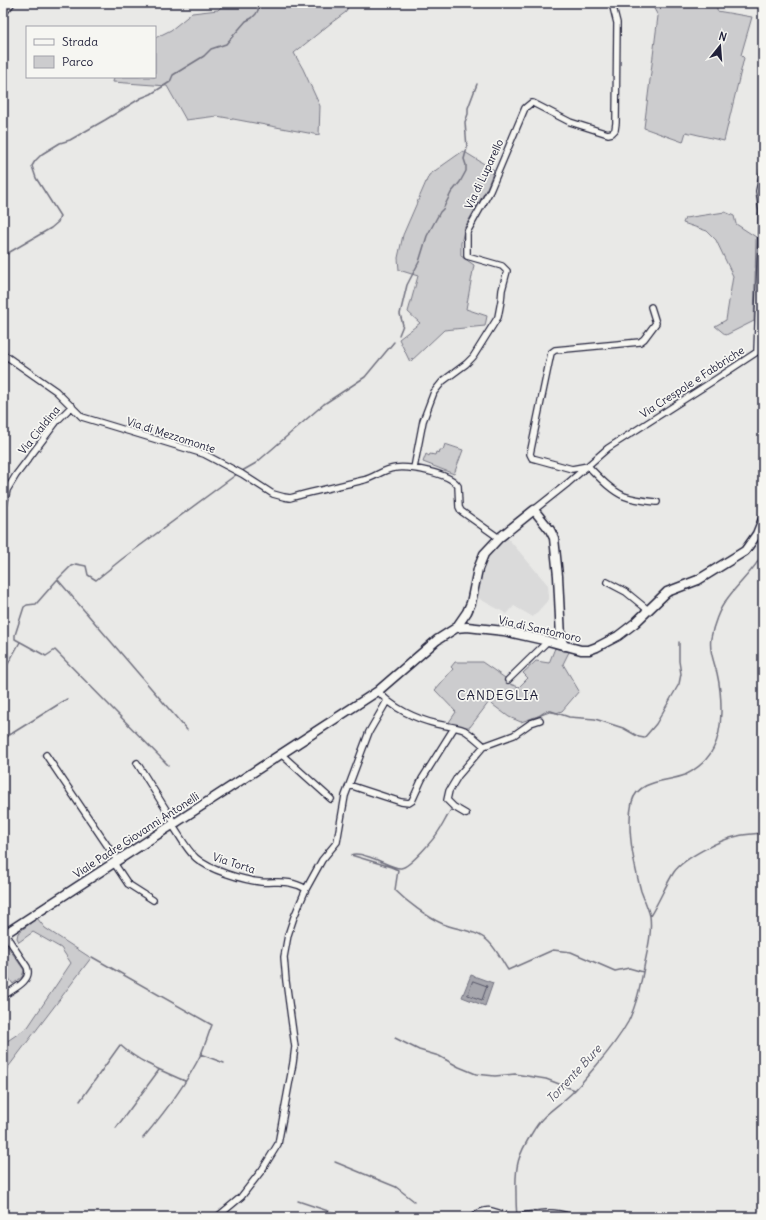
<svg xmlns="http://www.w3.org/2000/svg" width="766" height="1220" font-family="Delius,sans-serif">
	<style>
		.built { fill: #dadada }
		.green { fill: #ccccce; stroke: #777784 }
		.water { fill: #a5a5ac; stroke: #71717f }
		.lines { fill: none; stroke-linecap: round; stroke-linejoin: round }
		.shore { stroke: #565668; stroke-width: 1 }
		.stream { stroke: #71717f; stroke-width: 1.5 }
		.street-casing { stroke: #22223b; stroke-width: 8 }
		.secondary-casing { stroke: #22223b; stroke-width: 11 }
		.street { stroke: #f6f6f2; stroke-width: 5.5 }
		.secondary { stroke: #f6f6f2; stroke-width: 8 }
		.labels { text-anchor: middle; stroke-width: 3.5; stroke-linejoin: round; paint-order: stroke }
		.street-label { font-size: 11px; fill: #22223b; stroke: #f6f6f2 }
		.water-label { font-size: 12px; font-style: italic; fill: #565668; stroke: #f6f6f2 }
		.quarter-label { font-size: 13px; letter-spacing: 1px; fill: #22223b; stroke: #f6f6f2 }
	</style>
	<rect width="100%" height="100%" fill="#e9e9e7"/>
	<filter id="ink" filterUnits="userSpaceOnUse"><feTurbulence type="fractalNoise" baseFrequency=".025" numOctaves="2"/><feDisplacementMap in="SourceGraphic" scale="8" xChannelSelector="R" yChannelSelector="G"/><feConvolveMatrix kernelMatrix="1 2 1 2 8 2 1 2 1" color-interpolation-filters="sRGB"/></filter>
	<g filter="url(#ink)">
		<path class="built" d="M506,536l42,49 1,14 -16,18 -19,-11 -7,8 -31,-17 5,-30 4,-9z"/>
		<path class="green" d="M225,3h124l-3,9 -15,11 -37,30 9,16 17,37 -1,29 -102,-19 -31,4 -19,-34 -54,-4 1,-5h41v-39l16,-8 21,-17 26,-3z
			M651,3h66v8l35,6 -11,38 3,3 -20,83 -38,-9 -3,10 -39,-14 14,-112z
			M463,151l31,19 -7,18 -22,39 -4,16v13l13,9 -8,44 21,7 -2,10 -41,4 -34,32 -11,-23 21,-16 -12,-11 10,-36 -19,-6 -1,-12 5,-23 26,-60z
			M725,212l9,4 2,8 20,13 -2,84 -28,14 -11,-9 11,-6 7,-44 -17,-36 -9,-9 -24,-8 2,-5z
			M445,444l18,6 -9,24 -31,-12 3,-8 3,2 1,-2 5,1 1,-3 3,1 1,-3h3z
			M555,648l14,4 -6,12 16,27 -17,20 -6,2 -6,-1 -29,10 -12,-5 -20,-15 -19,25h-12l-11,-2 9,-13 -21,-22 18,-21 -2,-2 4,-5h27l26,18 2,4 9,3 9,-9 -5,-5 13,-12 13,2z
			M37,918l8,10 46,30 -88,116v-30l25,-17 43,-64 -10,-15 -28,-16 -14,10 -2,-4 1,-5z
			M3,942l3,2 18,26 -2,7 -9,7 -10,-14 2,-3 -2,-2z"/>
		<path class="water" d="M471,975l22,8 -8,23 -23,-9z"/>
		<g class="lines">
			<path class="shore" d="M473,981l14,5 -5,14 -14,-5z"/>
			<path class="stream" d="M257,3l1,7
				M3,256l48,-28 7,-6 2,-6 -24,-38 -4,-12 3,-5 7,-7 18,-11 10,-3 35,-20 36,-22 10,-4 19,-12 3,-7 31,-19 7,-7 15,-5 20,-23 6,-3 4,-4 6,-11
				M3,309l1,5 -1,2
				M399,335l4,-10 -3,-11 7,-29 12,-23 8,-26 13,-24 3,-3 8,-16 9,-11 6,-11v-6l-2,-6 3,-11 -2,-26 3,-8v-6l9,-24
				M242,471l14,-8 68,-59 41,-27 29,-35
				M58,580l129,150
				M3,673l17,-31
				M518,729l13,-10 8,-3 8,-5h4l18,6 26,2 28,9 16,9 5,1 12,-14 23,-40 2,-10 -2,-13v-19
				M3,739l64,-40
				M168,765l-113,-115 -9,6 -31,-17v-4l9,-28 3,-2 9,-1 21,-24 14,-14 5,-2 10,2 2,9 8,5 26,-21 115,-85
				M351,855l40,12 7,3 -3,20c12,12 32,27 48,34 15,6 34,6 46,18 8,8 13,19 19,28l45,-20 18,2 44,19 14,-3 14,4
				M351,855c6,-3 14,1 21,3 7,2 23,11 29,10 9,-1 34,-30 39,-39 4,-6 7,-13 11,-19
				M650,916c9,-14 15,-30 24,-44 10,-14 47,-33 64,-36 8,-2 17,-2 25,-3
				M92,957l120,68c-4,10 -7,20 -11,29 -15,31 -36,58 -58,84
				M395,1038l24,12 20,6 20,11 17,7 19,2 20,-2 31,5 29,11
				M200,1054l24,9
				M80,1101l40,-56c19,17 42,26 65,36
				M116,1128l43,-58
				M335,1162l61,25 18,14
				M298,1201l48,16
				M517,1215c-1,-7 -1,-15 -1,-23 -1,-26 2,-37 16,-59 3,-5 7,-11 11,-15 9,-9 20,-16 30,-26 8,-8 15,-17 23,-26 12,-14 23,-28 32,-44 9,-18 13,-39 17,-60 3,-14 7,-30 5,-46 -2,-8 -6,-17 -9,-25 -7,-26 -15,-63 -9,-89 6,-23 36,-20 53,-27 12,-6 22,-14 28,-26 11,-20 9,-54 4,-76 -3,-11 -8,-23 -6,-35 2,-12 8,-29 16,-39 11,-16 27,-28 36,-46
				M757,1217l6,-3"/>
			<defs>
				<path id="street" d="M3,14l9,-11
					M651,307l5,16 -12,16 -4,3 -85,8 -4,3 -21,101 2,4 40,11 16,-3c10,10 22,24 36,30 10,4 22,5 33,6
					M757,352l5,-141 -3,-20 4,-19
					M3,354l53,37 26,26 122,37 38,20 31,20 11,3 6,1c24,-7 49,-12 74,-18 11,-3 20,-11 31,-12 14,-2 55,5 63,18l1,21 2,4 38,27
					M414,468l9,-47 11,-29 9,-11 23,-17 7,-7 25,-40 3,-16 1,-11 5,-19 -5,-5 -35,-10v-24l23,-41 35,-83 6,-5h2l37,19 38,12 4,-1 3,-3 1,-7 1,-100 -5,-20
					M534,510l34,-27 40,-35 105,-67 50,-33
					M3,511l4,-21 9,-15 41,-54 15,-15
					M607,582l19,10 22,18
					M508,680l40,-39
					M378,691c14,17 38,28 59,33 9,2 19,3 27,6 7,4 14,11 20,16
					M281,754l50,45
					M46,755l71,105
					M137,763l38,61
					M349,785l52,17 8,1 3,-2 10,-22 32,-51
					M466,814l-12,-7 -7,-7 2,-9 9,-15 26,-30 30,-11 17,-12 9,-3
					M173,826c7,10 13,23 23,32 13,12 47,22 65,24 18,1 28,-3 45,7
					M114,863l14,21 25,16
					M3,996c10,-7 30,-15 24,-29l-22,-33
					M217,1217l24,-20 21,-27 16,-26 15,-81 2,-16 -9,-66 -2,-24 4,-22 6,-18 12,-28 16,-29 15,-18 8,-46 24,-64 18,-31
					M473,1217c14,-11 20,-6 35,0
					M516,1217c18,-3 36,-7 54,0"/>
				<path id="secondary" d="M456,628l11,-1 37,4 44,10 33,9h8l8,-3 21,-11 17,-13 32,-31 31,-12 47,-29 12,-17 6,-15
					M3,935l375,-244 59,-51 19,-12 11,-16 4,-9 7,-34 6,-15 15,-16 35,-28 16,20 4,8 4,38 3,62 3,8"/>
			</defs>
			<use href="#street" class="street-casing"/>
			<use href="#secondary" class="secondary-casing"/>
			<use href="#street" class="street"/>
			<use href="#secondary" class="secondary"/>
		</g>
	</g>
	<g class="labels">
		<g class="street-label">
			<text transform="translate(484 174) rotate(-65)" y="4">Via di Luparello</text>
			<text transform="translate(692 382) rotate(-33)" y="4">Via Crespole e Fabbriche</text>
			<text transform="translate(39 430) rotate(-51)" y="4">Via Cialdina</text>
			<text transform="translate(171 435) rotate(18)" y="4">Via di Mezzomonte</text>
			<text transform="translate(540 629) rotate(13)" y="4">Via di Santomoro</text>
			<text transform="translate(136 835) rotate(-33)" y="4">Viale Padre Giovanni Antonelli</text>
			<text transform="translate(234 863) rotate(18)" y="4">Via Torta</text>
		</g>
		<g class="water-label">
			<text transform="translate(574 1074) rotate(-47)" y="4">Torrente Bure</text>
		</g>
		<g class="quarter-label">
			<text x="498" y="700">CANDEGLIA</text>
		</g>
	</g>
	<rect width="766" height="1220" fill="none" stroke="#f6f6f2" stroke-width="16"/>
	<rect x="8" y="8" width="750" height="1204" fill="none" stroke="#22223b" stroke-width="1.5" filter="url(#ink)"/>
	<rect x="26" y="26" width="130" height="52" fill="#f6f6f2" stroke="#a1a1a9"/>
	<rect x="34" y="39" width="20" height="6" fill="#f6f6f2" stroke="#a1a1a9"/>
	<text x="62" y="46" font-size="12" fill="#22223b">Strada</text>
	<rect x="34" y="56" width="20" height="12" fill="#ccccce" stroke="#a1a1a9"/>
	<text x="62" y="66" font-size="12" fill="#22223b">Parco</text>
	<g transform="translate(720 46) rotate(17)" stroke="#f6f6f2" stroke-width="3" paint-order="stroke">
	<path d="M0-3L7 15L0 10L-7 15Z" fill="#22223b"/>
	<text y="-6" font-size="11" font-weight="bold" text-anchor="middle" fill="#22223b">N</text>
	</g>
</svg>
